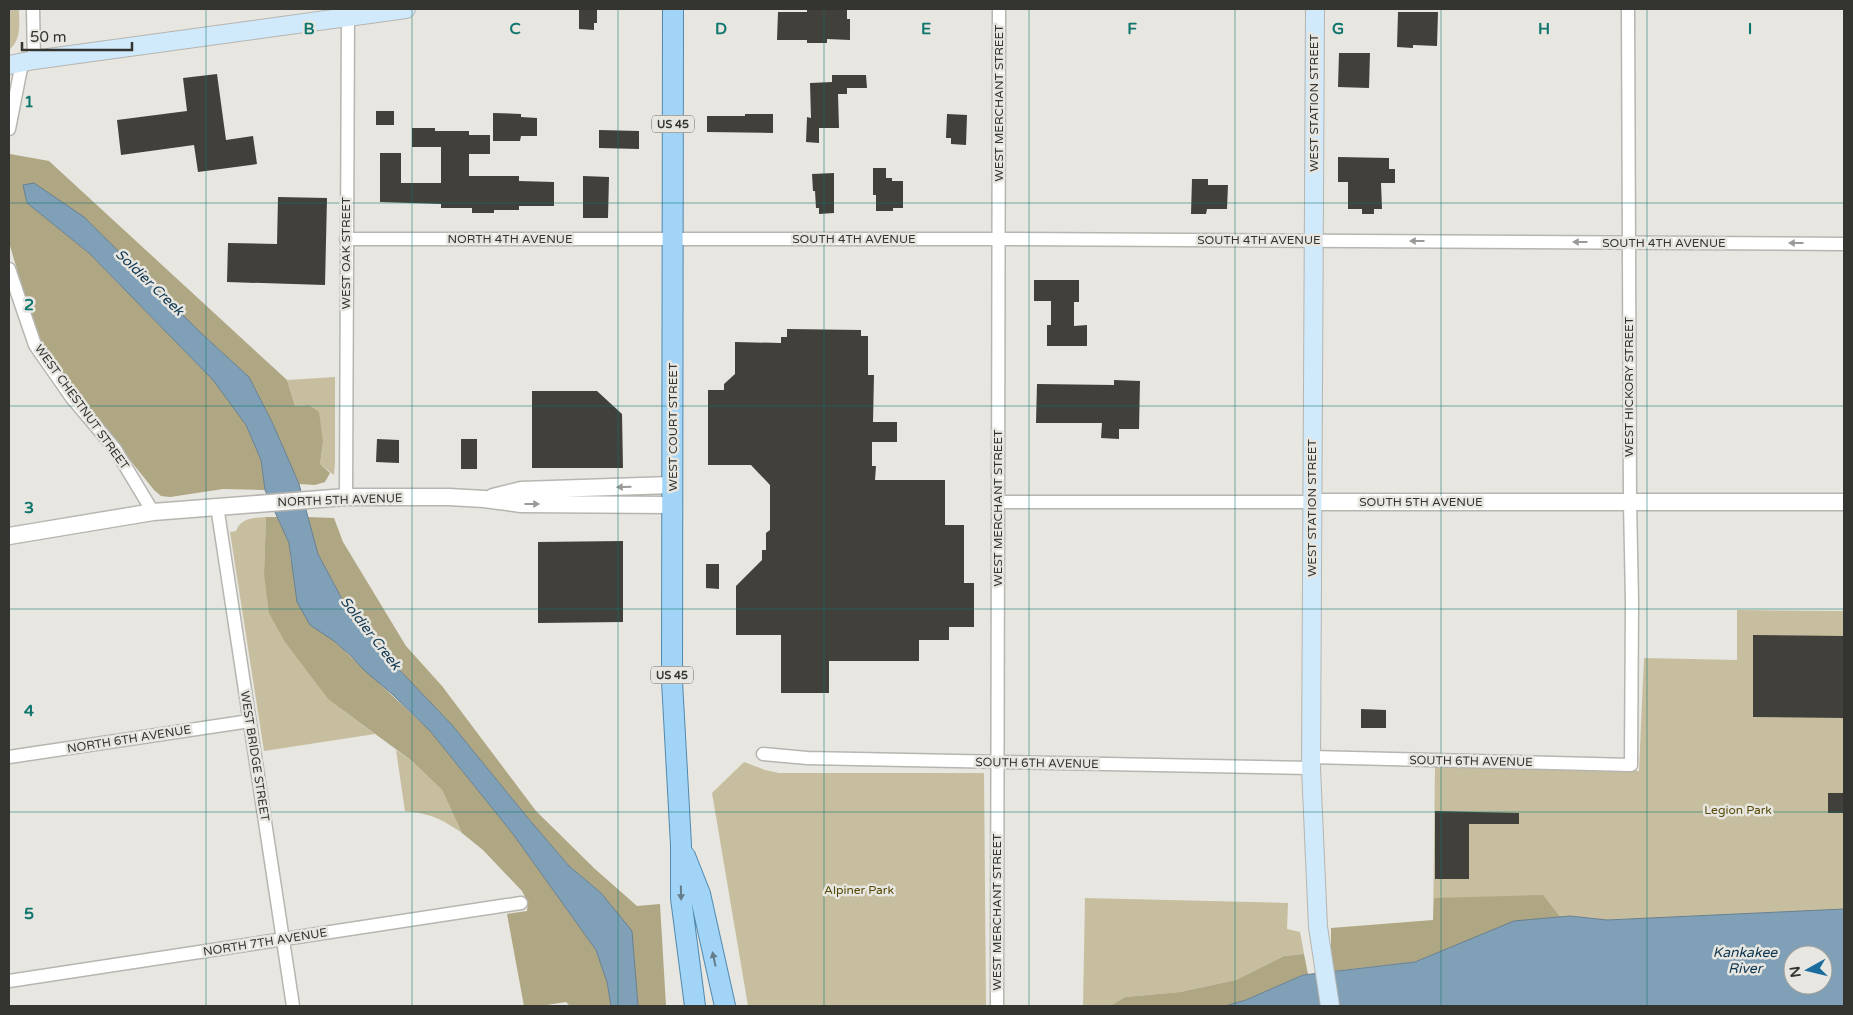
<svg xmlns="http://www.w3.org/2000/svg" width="1853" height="1015" font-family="'Varela Round',sans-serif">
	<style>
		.green { fill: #c6be9e }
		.forest { fill: #afa683 }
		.water { fill: #80a0b8; stroke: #698090; fill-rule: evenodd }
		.building { fill: #41403b }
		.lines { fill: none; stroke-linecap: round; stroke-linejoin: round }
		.minor-casing { stroke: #b6b5b0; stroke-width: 15 }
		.tertiary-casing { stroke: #b6b5b0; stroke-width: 19 }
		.secondary-casing { stroke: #b6b5b0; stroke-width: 20 }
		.primary-casing { stroke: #5289ae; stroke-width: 22 }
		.minor { stroke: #fff; stroke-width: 12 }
		.tertiary { stroke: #fff; stroke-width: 16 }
		.secondary { stroke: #d0e9fb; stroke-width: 18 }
		.primary { stroke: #a1d4f7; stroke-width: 20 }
		.oneway { fill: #9a9a98 }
		.oneway2 { fill: #657c8a }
		.grid { fill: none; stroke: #0f766e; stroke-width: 1; stroke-opacity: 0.55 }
		.labels { text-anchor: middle; stroke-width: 5; stroke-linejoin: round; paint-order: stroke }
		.shield { fill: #e7e6e0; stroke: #6a6966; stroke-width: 1 }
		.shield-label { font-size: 11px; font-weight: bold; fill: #343431 }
		.street-label { font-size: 12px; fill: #343431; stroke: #e7e6e0 }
		.park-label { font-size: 12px; fill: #584a09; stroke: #e7e6e0 }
		.water-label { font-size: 14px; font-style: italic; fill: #0e3751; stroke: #e7e6e0 }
		.grid-label { font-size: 16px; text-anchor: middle; font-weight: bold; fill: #0f766e; stroke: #e7e6e0; stroke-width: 5; stroke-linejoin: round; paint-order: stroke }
	</style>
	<rect width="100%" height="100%" fill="#e7e6e0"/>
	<path class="green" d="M9,9h10c0,14 3,31 -10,41z
		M335,377v86l-1,12 -14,-11 3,-22 -14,-37 -14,1 -8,-26z
		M266,517l-2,57 65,126 46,34 -111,17 -34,-219 6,-1c5,-13 17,-13 30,-14z
		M1737,610l107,1v300l-237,9 -37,-4 -137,15 2,-165 204,5 5,-113 93,2z
		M396,750l16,11 30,29 20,43c-22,-15 -31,-19 -57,-22z
		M744,762l21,8 14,3h205l2,233h-238l-36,-213z
		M1085,898l203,5 -1,26 13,3 4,22 -20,2 -48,24 -56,12 -55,5 -15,9h-27z"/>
	<path class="forest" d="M10,154l39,7 238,219 8,26 14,-1 10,7 4,30 -3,22 10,9 -5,9 -10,3 -16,-1 -26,-60 -24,-47 -47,-43 -178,-149 3,18 62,50 124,127 33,45 15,35 4,30 -42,-1 -53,8 -9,-1 -7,-6 -88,-110 -25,-39 -13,-35 -18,-60z
		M266,517h11l12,25 2,20 43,79 97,91 82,102 83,116 11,32 4,24h-41l-4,-4 -26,4h-16l-17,-92 20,-3 1,-8 -6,-12 -39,-41 -21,-17 -20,-43 -30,-29 -83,-61 -44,-58 -16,-29 -5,-39z
		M306,517l28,1 9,24 63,104 36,40 94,125 59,58 42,37 23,-2 6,102h-28l-2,-22 -35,-91 -32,-27 -42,-49 -75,-92 -62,-65 -48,-61 -24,-45z
		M1543,895l17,22 -46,5 -99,40 -81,9 -3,-23v-20l102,-8 1,-22z
		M1304,954l4,20 -5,1 -57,25 -21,6h-115l15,-9 55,-5 56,-12 48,-24z"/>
	<path class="water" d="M34,183l50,34 118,117 47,43 24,47 26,60 19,70 24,45 48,61 62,65 75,92 42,49 32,27 31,38 6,75h-27l-4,-24 -11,-32 -83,-116 -82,-102 -39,-38 -27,-23 -14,-15 -17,-15 -24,-16 -13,-23 -8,-59 -24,-53 -4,-30 -15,-35 -33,-45 -124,-127 -62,-50 -4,-18z
		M1844,909v97h-619l21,-6 57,-25 112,-13 99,-41 56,-5 37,4zM1793,955h30v30h-30z"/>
	<path class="building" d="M579,9h18v14h-3v7l-15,-1z
		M807,9h40v10h3v21l-23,-1v4h-20v-3h-30l1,-28h29z
		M1398,12h40l-1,34 -24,-1v3l-16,-1z
		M1339,53h31l-1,35 -31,-1z
		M217,74l9,66 27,-4 4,28 -59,8 -4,-27 -73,10 -4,-35 70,-9 -4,-33z
		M832,75h34l1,13h-20v6h-9l1,34h-20v15l-13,-1 1,-25 4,1 -1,-35 22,-1z
		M376,111h18v14h-18z
		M493,113l28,1v3l16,1v18h-16l-1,5h-27z
		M745,114h28v19l-66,-1v-16h38z
		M947,114l20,1 -1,30 -15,-1v-6h-5z
		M412,128h23v3h34v4h21v19h-21v22h50v5l35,1v24h-35v4h-25v3h-22v-5h-31v-4l-61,-2v-49h21v30h40v-36h-29z
		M599,130l40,1v18l-40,-1z
		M1338,157l51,1v11h6v14h-14l1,26h-8v5h-12v-5h-14v-27h-10z
		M873,168h13v10h6v3h11v27h-10v3h-17v-16h-3z
		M834,173v40l-15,1v-6h-3l-1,-17h-2l-1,-17z
		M583,176l26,1 -1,41h-25z
		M1192,179h16v6h20l-1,24h-20l-1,5h-15z
		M278,197l49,1 -2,87 -98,-3 1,-39 49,1z
		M1034,280h45v22h-5v24l13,-1v21h-40v-21h4v-24h-17z
		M787,329l74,1v6h7v39h6l-1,47h24v20h-25v24h4l-1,14h70v45h19v58h10v44h-25v13h-30v21h-90v32h-48v-58h-45v-49l26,-26v-10h4v-17l4,-3v-45l-19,-20h-43v-75h16v-6l11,-10v-32l46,1v-6h6z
		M1114,380l26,1 -1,48h-20v10l-18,-1 1,-15h-66l1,-39 77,1z
		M532,391h65l25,23 1,54h-91z
		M377,439l22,1v23l-23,-1z
		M461,439h16v30h-16z
		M623,541v81l-85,1v-81z
		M706,564h13v25l-13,-1z
		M1753,635l91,1v82l-91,-1z
		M1361,709l25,1v18h-25z
		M1828,793h16v20h-16z
		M1435,811l84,2v11h-50v55h-34z"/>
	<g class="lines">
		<defs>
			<path id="minor" d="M33,9l1,51
				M9,129l13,-66
				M346,239h653l845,5
				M9,269l26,76 37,53 43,51 38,63
				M346,497l2,-488
				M998,502h314
				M217,506l76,500
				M763,754l44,4 504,10
				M9,757l241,-36
				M1311,757l320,8 1,-164 -2,-99 -2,-493
				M9,981l512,-78
				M997,1006l2,-997"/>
			<path id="tertiary" d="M493,497l28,-7 151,-5
				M1312,502h532
				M9,536l144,-24 193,-15h103l35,2 37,5 152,1"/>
			<path id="secondary" d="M1315,9l-4,759 7,159 12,79
				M9,65l25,-5 372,-51"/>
			<path id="primary" d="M673,9l-1,672 9,164v53l14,108
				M685,856l15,38 25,112"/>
		</defs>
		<use href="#minor" class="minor-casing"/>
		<use href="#tertiary" class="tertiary-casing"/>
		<use href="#secondary" class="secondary-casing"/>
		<use href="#primary" class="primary-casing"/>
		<use href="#minor" class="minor"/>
		<use href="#tertiary" class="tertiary"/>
		<use href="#secondary" class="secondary"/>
		<use href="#primary" class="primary"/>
	</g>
	<defs><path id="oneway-solid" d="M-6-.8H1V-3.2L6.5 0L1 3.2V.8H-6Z" transform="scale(1.25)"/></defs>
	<g class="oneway">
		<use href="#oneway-solid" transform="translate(1417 241) rotate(-180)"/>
		<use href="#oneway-solid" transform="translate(1580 242) rotate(-180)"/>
		<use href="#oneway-solid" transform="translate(1796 243) rotate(-180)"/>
		<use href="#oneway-solid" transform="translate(624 487) rotate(178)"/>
		<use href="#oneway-solid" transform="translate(532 504)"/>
	</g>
	<g class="oneway2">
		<use href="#oneway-solid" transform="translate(681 893) rotate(89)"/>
		<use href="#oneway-solid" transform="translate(714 959) rotate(-102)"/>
	</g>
	<path class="grid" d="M206,9v997M412,9v997M618,9v997M824,9v997M1029,9v997M1235,9v997M1441,9v997M1647,9v997M9,203h1835M9,406h1835M9,609h1835M9,812h1835"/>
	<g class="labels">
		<g class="shield">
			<rect x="652" y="115.5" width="42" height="17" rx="4"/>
			<rect x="651" y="666.5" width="42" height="17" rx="4"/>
		</g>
		<g class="shield-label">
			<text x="673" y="128">US 45</text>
			<text x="672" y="679">US 45</text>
		</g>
		<g class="street-label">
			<text transform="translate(999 103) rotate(-90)" y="4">WEST MERCHANT STREET</text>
			<text transform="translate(1314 103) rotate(-90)" y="4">WEST STATION STREET</text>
			<text x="510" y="243">NORTH 4TH AVENUE</text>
			<text x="854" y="243">SOUTH 4TH AVENUE</text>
			<text x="1259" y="244">SOUTH 4TH AVENUE</text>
			<text x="1664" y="247">SOUTH 4TH AVENUE</text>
			<text transform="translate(346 253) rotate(-90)" y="4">WEST OAK STREET</text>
			<text transform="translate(1629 387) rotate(-90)" y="4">WEST HICKORY STREET</text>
			<text transform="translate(82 407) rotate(54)" y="4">WEST CHESTNUT STREET</text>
			<text transform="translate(673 427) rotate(-90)" y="4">WEST COURT STREET</text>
			<text transform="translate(340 500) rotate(-2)" y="4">NORTH 5TH AVENUE</text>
			<text x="1421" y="506">SOUTH 5TH AVENUE</text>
			<text transform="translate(998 508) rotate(-90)" y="4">WEST MERCHANT STREET</text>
			<text transform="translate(1312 508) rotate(-90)" y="4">WEST STATION STREET</text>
			<text transform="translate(129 739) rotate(-9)" y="4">NORTH 6TH AVENUE</text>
			<text transform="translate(255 756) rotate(81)" y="4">WEST BRIDGE STREET</text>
			<text transform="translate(1471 761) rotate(1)" y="4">SOUTH 6TH AVENUE</text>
			<text transform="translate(1037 763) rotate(1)" y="4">SOUTH 6TH AVENUE</text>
			<text transform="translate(997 912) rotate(-90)" y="4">WEST MERCHANT STREET</text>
			<text transform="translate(265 942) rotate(-9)" y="4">NORTH 7TH AVENUE</text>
		</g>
		<g class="park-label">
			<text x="1738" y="814">Legion Park</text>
			<text x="859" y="894">Alpiner Park</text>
		</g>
		<g class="water-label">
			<text transform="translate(150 282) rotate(44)" y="5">Soldier Creek</text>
			<text transform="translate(371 633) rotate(52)" y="5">Soldier Creek</text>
			<text x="1745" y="957">Kankakee<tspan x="1745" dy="16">River</tspan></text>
		</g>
	</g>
	<g class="grid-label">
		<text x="309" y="34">B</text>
		<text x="515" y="34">C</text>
		<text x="721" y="34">D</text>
		<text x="926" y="34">E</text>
		<text x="1132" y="34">F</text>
		<text x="1338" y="34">G</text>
		<text x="1544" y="34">H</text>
		<text x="1750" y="34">I</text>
		<text x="29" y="107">1</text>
		<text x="29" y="310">2</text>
		<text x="29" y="513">3</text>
		<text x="29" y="716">4</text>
		<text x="29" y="919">5</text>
	</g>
	<rect width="1853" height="1015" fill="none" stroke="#343431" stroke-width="20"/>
	<g transform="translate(1808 970) rotate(262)"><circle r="24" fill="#e7e6e0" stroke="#9f9f9a"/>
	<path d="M0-4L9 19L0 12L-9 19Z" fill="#1b6d9e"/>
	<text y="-8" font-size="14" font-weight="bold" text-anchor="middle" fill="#343431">N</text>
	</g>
	<path d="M22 42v8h110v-8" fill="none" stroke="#343431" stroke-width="2.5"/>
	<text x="30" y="42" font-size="15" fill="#343431" stroke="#e7e6e0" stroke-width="4" paint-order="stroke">50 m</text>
</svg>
